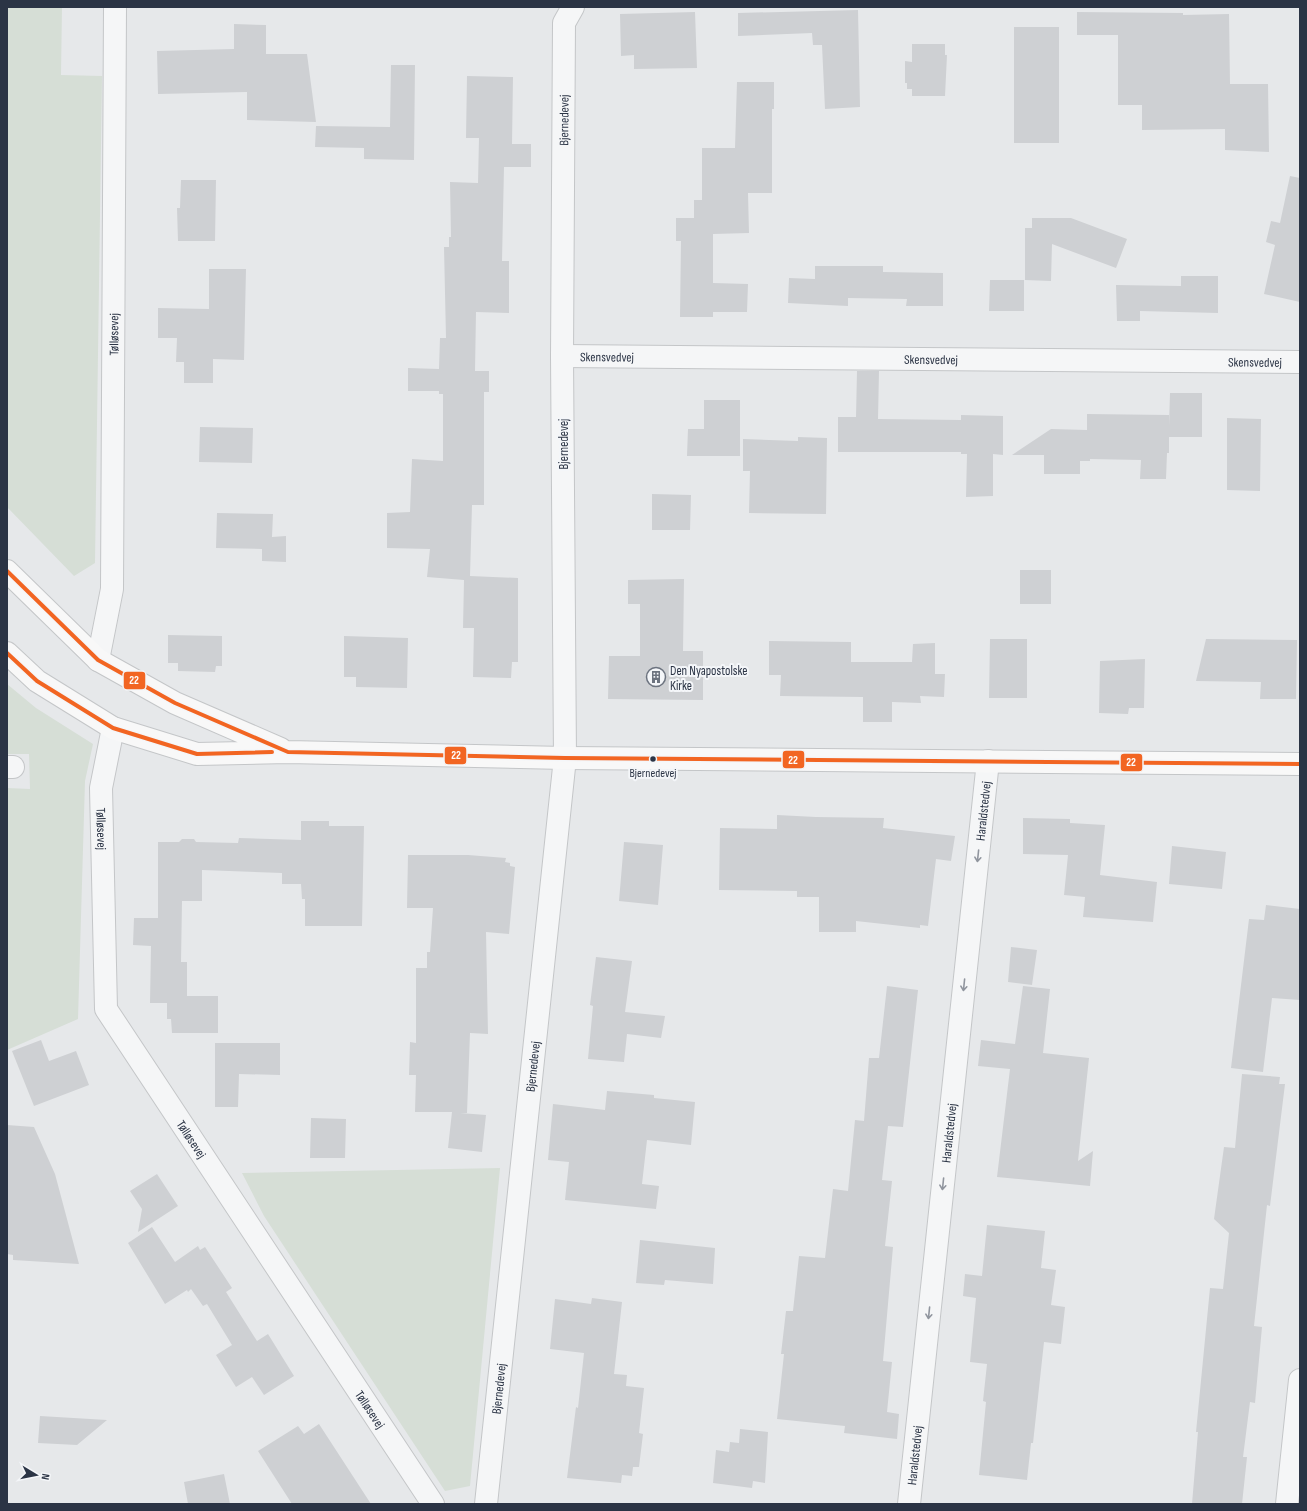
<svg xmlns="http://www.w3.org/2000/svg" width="1307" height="1511" font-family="'Sofia Sans Condensed',sans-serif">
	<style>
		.green { fill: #d6ded6 }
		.building { fill: #ced0d3 }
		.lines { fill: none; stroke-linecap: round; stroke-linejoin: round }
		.street-casing { stroke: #c4c6c8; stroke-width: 24 }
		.secondary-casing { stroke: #c4c6c8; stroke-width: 24 }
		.street { stroke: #f5f6f7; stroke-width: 22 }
		.secondary { stroke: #f8f8f8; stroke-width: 22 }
		.bus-1-casing { stroke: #f4f6f9; stroke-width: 7 }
		.bus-1 { stroke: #f26522; stroke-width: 4 }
		.oneway { stroke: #90959e }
		.bus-dot { fill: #2b3445; stroke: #f4f6f9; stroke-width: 1.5 }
		.labels { text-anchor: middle; stroke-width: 4; stroke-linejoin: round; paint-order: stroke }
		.bus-label { font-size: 12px; fill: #2b3445; stroke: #f4f6f9 }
		.street-label { font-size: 13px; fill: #2b3445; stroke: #f4f6f9 }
		.poi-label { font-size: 13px; fill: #2b3445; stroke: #f4f6f9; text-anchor: start }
		.line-badge { stroke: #f4f6f9; stroke-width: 1.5 }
		.badge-label { font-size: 11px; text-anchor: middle; font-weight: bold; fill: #fff }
	</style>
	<rect width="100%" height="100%" fill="#e6e8ea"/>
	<path class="green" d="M7,7h55l-1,68 41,1 -7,487 -21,13 -67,-69z
		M7,684l29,24 57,36 -8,37 -7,238 -71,31v-262l23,1 -1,-35h-22z
		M500,1168l-30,318 -25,5 -181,-275 -22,-43z"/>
	<path class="building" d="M858,10l2,97 -35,2 -3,-64h-9l-1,-12 -74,3v-23z
		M695,12l2,56 -63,1v-14l-13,1 -1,-42z
		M1077,12l106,1v2l46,-1 1,70h38l1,68 -44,-2v-21l-83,1v-25h-24v-70h-41z
		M234,24l32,1v29h41l9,68 -69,-2v-28l-89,2 -1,-43 77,-2z
		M1014,27h45v116h-45z
		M912,44h33v11h2l-2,41h-33v-7h-5v-6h-2v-22l7,1z
		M391,65h24l-1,95 -50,-1v-11l-49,-1 1,-21 74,1z
		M467,76l46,1 -1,67h19v23h-27l-2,94h7v52l-33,-1 -1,59h14v21h-5v113h-12l-2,71 48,2v84h-6l-1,16 -38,-1 1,-49h-11l1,-48 -37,-3 3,-28 -43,-1v-35l23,-1 2,-53 31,2v-67h-4v-3h-31v-23l31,1 1,-31h6l-2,-91h5v-10h2l-1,-55 28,1 1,-45h-13z
		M737,82h37v27h-2v84h-24l1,40 -36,1v49l35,1 -1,28h-34v5h-33l1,-76h-5v-23h18v-18h8v-52h33z
		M1290,176l10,2v124l-36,-8 11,-49 -9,-3 5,-21 9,2z
		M181,180h35l-1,61h-37l-1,-33h3z
		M1032,218h39l56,21 -11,29 -64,-24 -1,37 -26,-1v-52h7z
		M815,266h68v6l60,1v33h-37l1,-7 -59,-1v8l-60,-3 1,-25 26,1z
		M209,269h37l-2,91 -31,-1v24h-29v-21h-8l1,-24h-19v-30l51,1z
		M1181,276h37v37l-78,-2v10h-23l-1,-36 65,1z
		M990,280h34v31h-35z
		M857,371h22l-1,48 83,1v-5l42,1v39l-10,-1v42l-27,1 1,-43h-6v-2h-123v-35h18z
		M1170,393h32v44h-33v16h-2l-1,26h-26l1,-19 -51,-1v2h-10v13h-36v-19h-32l39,-26 36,1v-16l82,1v11z
		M704,400h36v56h-53l1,-27h16z
		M1227,418l34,1 -1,72 -33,-1z
		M200,427l53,1 -1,35 -53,-1z
		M798,437l29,1 -1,76 -77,-1 1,-42h-7v-32l55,2z
		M652,494l39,1 -1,35h-38z
		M217,513l56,1 -1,23 14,-1v26l-24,-1v-12l-46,-1z
		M1020,570h31v34h-31z
		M684,579l-1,72h20v49l-95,-1 1,-43h31v-52h-12v-24z
		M168,635l54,1v30h-6l-1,6 -37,-1v-8h-10z
		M344,636l64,2 -1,50 -51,-1v-10h-12z
		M990,639h37v59h-38z
		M1206,639l91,1 -1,59h-36l1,-17 -65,-1z
		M769,641l82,1v20h61l1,-18 22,-1v31h10l-1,23 -24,-1 1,7 -29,-1v20h-29v-25l-83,-1 1,-21h-12z
		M1145,659l-1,49h-15l-1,6 -29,-1 1,-52z
		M777,815l39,2 68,1 -1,10 72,8 -4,25 -15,-2 -8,67 -8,-1v3l-64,-7v11h-37v-35h-22v-6l-78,-1 1,-62 57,1z
		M1023,818l47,1v4l35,2 -5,50 57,7 -4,40 -70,-5 2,-20 -21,-2 4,-40 -45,-1z
		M301,821h28v5h35l-2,100h-57v-27h-3l-1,-15h-19v-11l-80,-3v31h-20l-1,61h6v34h31v37h-46l-1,-14h-4v-16h-17l1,-57 -18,-1 1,-27h24v-76h21l3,-3h12l2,3 42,1 1,-5 62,2z
		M624,842l39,3 -5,60 -39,-4z
		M1172,846l54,6 -4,37 -53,-5z
		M408,855h60l38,3 -1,4 5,1v3l5,1 -6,67 -23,-2 2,102 -18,-1 -3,80h-7l26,2 -4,37 -34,-4 4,-36h-37l1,-37h-7l1,-33 6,1v-75h11v-16h3l3,-44h-26z
		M1266,905l34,4v91l-28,-2 -9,74 -32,-4 18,-149 15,1z
		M1011,947l26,3 -5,35 -24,-3z
		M596,957l36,4 -7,51 40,4 -4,22 -34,-4 -3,28 -36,-3 5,-53 -3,-1z
		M887,986l31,4 -15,137 -15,-1 -6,54 10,1 -7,65 8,1 -10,114 9,1 -5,50 12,2 -2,25 -53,-6 1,-7 -68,-7 7,-65h-3l5,-43h7l6,-55 26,2 8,-69 15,2 7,-71 9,1 5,-63h10z
		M1023,986l27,3 -7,64 46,5 -11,103 15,-10 -3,35 -93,-9 13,-108 -32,-3 3,-26 34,4z
		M41,1040l8,21 27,-10 13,34 -55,21 -22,-55z
		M215,1043h65v32l-41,-1 -1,33h-23z
		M1242,1074l38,3 -1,7h6l-15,122 -3,-1 -13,121 8,1 -7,76 -5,-1 -7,55h4l-5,47h-50l6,-72h-2l14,-144 13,1 6,-56 -15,-14 10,-72 11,1z
		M607,1091l47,4v3l41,4 -4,43 -44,-5 -5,44 17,2 -3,23 -91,-9 4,-38 -21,-2 5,-56 52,6z
		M311,1118l35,1 -1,39h-35z
		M7,1125l27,2 21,47 24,90 -66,-4v-5l-6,-1z
		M157,1174l21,32 -40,26 4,-23 -12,-18z
		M987,1225l58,6 -4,37 15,2 -5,35 14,2 -4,37 -17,-2 -11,101h-2l-4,37 -48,-5 7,-73 -3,-1 4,-37 -17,-2 6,-64 -13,-2 2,-22 17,2z
		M152,1227l23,35 23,-16 2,4 5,-3 27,41 -6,4 31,49 11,-7 26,42 -30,19 -12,-18 -16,10 -20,-32 16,-10 -25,-41 -4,2 -12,-17 -3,3 -1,-2 -22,14 -37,-61z
		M640,1240l75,8 -2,36 -48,-4 -1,5 -28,-2z
		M592,1298l30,4 -8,72 13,1 -1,11 18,2 -5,45 4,1 -4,33h-6l-1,9 -10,-1 -1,8 -54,-5 9,-71 2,1 6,-55 -34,-4 5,-50 36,5z
		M40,1416l67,4 -30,25 -39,-2z
		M319,1424l52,80h-79l-34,-53 40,-25 6,8z
		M740,1429l28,3 -3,51 -12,-2 -1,7 -39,-5 3,-33 13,2 1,-10 9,1z
		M224,1474l6,30h-42l-4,-22z"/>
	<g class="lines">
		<defs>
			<g id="street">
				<path id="s1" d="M562,356l738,6"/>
				<path id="s2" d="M98,660l14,-71 3,-582"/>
				<path id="s3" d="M113,728l-12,60 5,221 327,495"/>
				<path d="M7,767h6"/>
				<path id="s4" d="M486,1504l79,-746 -3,-402 2,-333 9,-16"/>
				<path id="s5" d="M909,1504l79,-743"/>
				<path d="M1287,1504l13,-124"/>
			</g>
			<path id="secondary" d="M7,571l91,89 77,43 106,46
				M7,653l30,28 76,47 84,26 91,-2 277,6 735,6"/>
		</defs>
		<use href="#street" class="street-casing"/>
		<use href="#secondary" class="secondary-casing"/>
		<use href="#street" class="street"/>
		<use href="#secondary" class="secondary"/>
		<defs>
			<path id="bus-1" d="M7,571l91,89 77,43 113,49 277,6 735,6
				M7,653l30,28 76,47 84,26 75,-2"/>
		</defs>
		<use href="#bus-1" class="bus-1-casing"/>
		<use href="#bus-1" class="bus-1"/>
	</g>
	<defs><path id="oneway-shaft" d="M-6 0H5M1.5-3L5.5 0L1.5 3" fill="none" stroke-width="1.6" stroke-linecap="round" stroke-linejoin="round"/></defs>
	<g class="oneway">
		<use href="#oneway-shaft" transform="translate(978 856) rotate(96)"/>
		<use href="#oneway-shaft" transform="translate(964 985) rotate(96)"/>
		<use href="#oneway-shaft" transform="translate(943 1184) rotate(96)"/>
		<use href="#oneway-shaft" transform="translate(929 1313) rotate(96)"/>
	</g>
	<defs>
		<symbol id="building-ring" viewBox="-11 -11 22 22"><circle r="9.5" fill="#f4f6f9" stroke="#6c737f" stroke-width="1.5"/><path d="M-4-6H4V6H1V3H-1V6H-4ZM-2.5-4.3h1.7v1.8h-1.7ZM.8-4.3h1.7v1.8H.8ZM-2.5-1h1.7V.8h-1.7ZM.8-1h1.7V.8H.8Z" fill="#6c737f"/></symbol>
	</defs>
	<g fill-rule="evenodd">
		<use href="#building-ring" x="645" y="666" width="22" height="22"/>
	</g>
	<circle class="bus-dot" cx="653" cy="759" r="3.5"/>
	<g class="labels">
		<g class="bus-label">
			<text x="653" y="777">Bjernedevej</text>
		</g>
		<g class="street-label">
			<text dy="5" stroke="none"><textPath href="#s4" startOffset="1388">Bjernedevej</textPath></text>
			<text dy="5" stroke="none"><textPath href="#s2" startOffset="327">Tølløsevej</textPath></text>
			<text dy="5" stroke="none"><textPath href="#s1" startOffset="45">Skensvedvej</textPath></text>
			<text dy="5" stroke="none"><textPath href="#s1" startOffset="369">Skensvedvej</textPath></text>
			<text dy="5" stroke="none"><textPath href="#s1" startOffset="693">Skensvedvej</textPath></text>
			<text transform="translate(563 444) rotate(-90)" y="5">Bjernedevej</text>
			<text dy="5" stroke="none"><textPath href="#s5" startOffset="697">Haraldstedvej</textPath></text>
			<text dy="5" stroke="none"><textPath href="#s3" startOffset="102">Tølløsevej</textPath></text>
			<text dy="5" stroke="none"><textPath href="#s4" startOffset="440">Bjernedevej</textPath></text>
			<text dy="5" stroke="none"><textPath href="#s5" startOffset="373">Haraldstedvej</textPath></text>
			<text dy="5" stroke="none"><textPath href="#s3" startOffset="438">Tølløsevej</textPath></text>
			<text dy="5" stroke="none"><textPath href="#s4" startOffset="116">Bjernedevej</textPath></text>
			<text dy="5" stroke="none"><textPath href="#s3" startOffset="762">Tølløsevej</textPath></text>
			<text dy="5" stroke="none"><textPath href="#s5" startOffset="49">Haraldstedvej</textPath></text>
		</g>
		<g class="poi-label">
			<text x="670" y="675">Den Nyapostolske<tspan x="670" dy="15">Kirke</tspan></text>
		</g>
	</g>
	<g class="line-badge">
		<rect x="123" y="671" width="23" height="19" rx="4" fill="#f26522"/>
		<rect x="444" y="746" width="23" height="19" rx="4" fill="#f26522"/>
		<rect x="782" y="750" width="23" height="19" rx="4" fill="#f26522"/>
		<rect x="1120" y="753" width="23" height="19" rx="4" fill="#f26522"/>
	</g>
	<g class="badge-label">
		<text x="134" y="684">22</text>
		<text x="456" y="759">22</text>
		<text x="793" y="764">22</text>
		<text x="1131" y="766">22</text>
	</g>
	<rect width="1307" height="1511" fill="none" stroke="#2b3445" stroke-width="16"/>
	<g transform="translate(36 1475) rotate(100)" stroke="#f4f6f9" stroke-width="3" paint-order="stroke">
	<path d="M0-3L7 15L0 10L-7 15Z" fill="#2b3445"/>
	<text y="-6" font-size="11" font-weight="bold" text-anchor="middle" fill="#2b3445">N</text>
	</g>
</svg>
